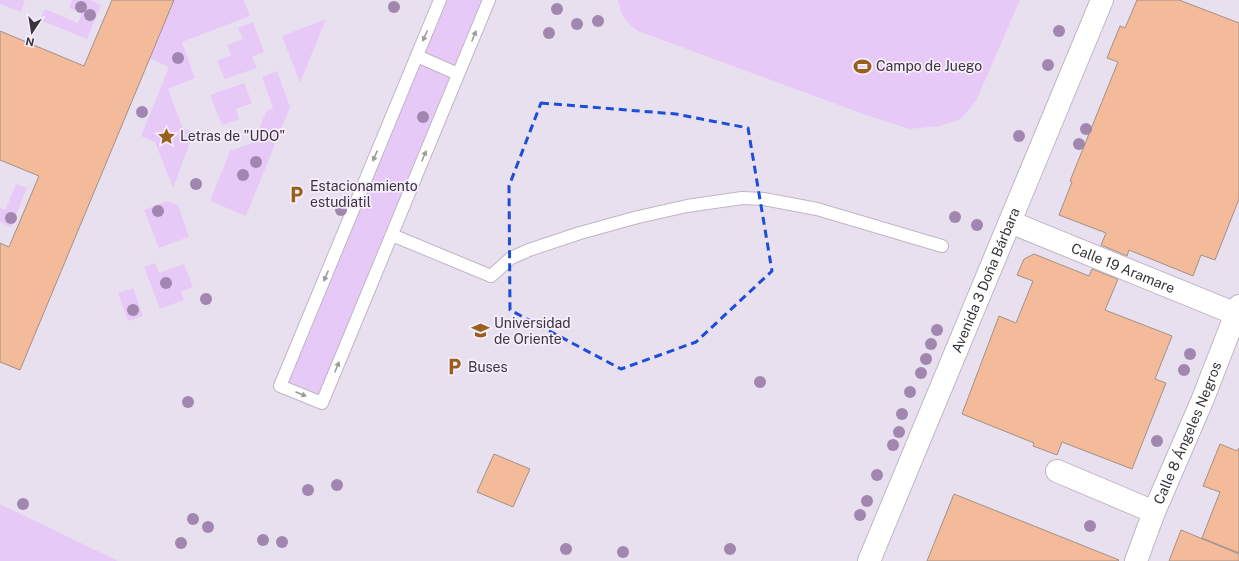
<svg xmlns="http://www.w3.org/2000/svg" width="1239" height="561" font-family="'Public Sans',sans-serif">
	<style>
		.green { fill: #e7c9f8 }
		.building { fill: #f3bb9a; stroke: #a19188 }
		.lines { fill: none; stroke-linecap: round; stroke-linejoin: round }
		.service-casing { stroke: #bfb6c4; stroke-width: 14 }
		.minor-casing { stroke: #bfb6c4; stroke-width: 24 }
		.service { stroke: #fff; stroke-width: 12 }
		.minor { stroke: #fff; stroke-width: 22 }
		.tree { fill: #a186af }
		.oneway { fill: #9c9a9c }
		.marked { fill: none; stroke: #1d4ed8; stroke-width: 3; stroke-dasharray: 8 5; stroke-linejoin: round }
		.labels { text-anchor: middle; stroke-width: 3.5; stroke-linejoin: round; paint-order: stroke }
		.poi-label { font-size: 14px; fill: #38343a; stroke: #f7edfd; text-anchor: start }
		.street-label { font-size: 14px; fill: #38343a; stroke: #f7edfd }
	</style>
	<rect width="100%" height="100%" fill="#e9e0ef"/>
	<path class="green" d="M0,0h22l3,1 -4,11 -21,-8z
		M72,0h18l11,5 -14,34 -47,-19 5,-11 33,14 4,-10 -13,-5z
		M174,0h70l6,16 -68,26 13,36 -27,11 15,39 11,4 -21,56 -18,-46 -14,-6 28,-69 -20,-9z
		M444,0h42l-29,71 -36,-16z
		M618,0h402l-44,101 -15,18 -21,7 -31,3 -43,-14 -228,-84c-13,-10 -17,-15 -20,-31z
		M326,19l-26,64 -18,-47z
		M253,22l11,30 -12,5 5,11 -32,11 -8,-18 14,-6 -4,-10 16,-6 -5,-11z
		M418,60l37,15 -133,325 -39,-16z
		M277,71l13,36 -44,109 -36,-15 20,-50 24,-9 12,-31 7,-3 -11,-31z
		M244,83l8,20 -16,6 3,10 -17,6 -12,-30z
		M16,184l11,4 -16,39 -11,-5v-14l5,2z
		M167,201l11,4 11,32 -30,11 -15,-38z
		M155,263l4,10 25,-9 9,23 -12,5 3,8 -24,9 -16,-42z
		M133,288l10,28 -15,5 -10,-28z
		M0,504l118,57h-118z"/>
	<path class="building" d="M112,0h62l-154,370 -20,-8v-119l9,4 30,-71 -39,-16v-129l84,35z
		M1137,0h42l60,23v176l-24,61 -14,-5 -8,21 -64,-26 -2,6 -26,-11 5,-12 -47,-18 13,-33 -2,-1 48,-119 -11,-4 13,-32 5,2z
		M1034,254l55,22 3,-7 26,10 -13,31 67,26 -17,43 11,4 -34,86 -70,-27 -5,13 -24,-9 1,-3 -72,-29 37,-98 17,7 17,-42 -16,-6 7,-16z
		M1220,444l17,7 2,-3v105l-37,-15 18,-46 -17,-6z
		M494,454l36,15 -17,38 -36,-15z
		M954,494l165,66 -1,1h-191z
		M1181,530l58,24v7h-70z"/>
	<g class="lines">
		<defs>
			<path id="service" d="M440,0l-160,386 42,17 167,-403
				M417,56l41,18
				M392,235l99,41 20,-18 18,-8 51,-17 58,-16 49,-11 55,-8 22,1 53,10 125,37"/>
			<g id="minor">
				<path id="s1" d="M1010,222l226,92"/>
				<path d="M1057,471l97,41"/>
				<path id="s2" d="M869,561l233,-561"/>
				<path id="s3" d="M1136,561l18,-49 48,-111 37,-95"/>
			</g>
		</defs>
		<use href="#service" class="service-casing"/>
		<use href="#minor" class="minor-casing"/>
		<use href="#service" class="service"/>
		<use href="#minor" class="minor"/>
	</g>
	<g class="tree">
		<circle cx="81" cy="7" r="6"/>
		<circle cx="394" cy="7" r="6"/>
		<circle cx="557" cy="9" r="6"/>
		<circle cx="90" cy="15" r="6"/>
		<circle cx="598" cy="21" r="6"/>
		<circle cx="577" cy="24" r="6"/>
		<circle cx="1059" cy="31" r="6"/>
		<circle cx="549" cy="33" r="6"/>
		<circle cx="178" cy="58" r="6"/>
		<circle cx="1048" cy="65" r="6"/>
		<circle cx="142" cy="112" r="6"/>
		<circle cx="423" cy="117" r="6"/>
		<circle cx="1086" cy="129" r="6"/>
		<circle cx="1019" cy="136" r="6"/>
		<circle cx="1079" cy="144" r="6"/>
		<circle cx="256" cy="162" r="6"/>
		<circle cx="243" cy="175" r="6"/>
		<circle cx="196" cy="184" r="6"/>
		<circle cx="341" cy="210" r="6"/>
		<circle cx="158" cy="211" r="6"/>
		<circle cx="955" cy="217" r="6"/>
		<circle cx="11" cy="218" r="6"/>
		<circle cx="977" cy="225" r="6"/>
		<circle cx="166" cy="283" r="6"/>
		<circle cx="206" cy="299" r="6"/>
		<circle cx="133" cy="310" r="6"/>
		<circle cx="937" cy="330" r="6"/>
		<circle cx="931" cy="344" r="6"/>
		<circle cx="1190" cy="354" r="6"/>
		<circle cx="926" cy="359" r="6"/>
		<circle cx="1184" cy="370" r="6"/>
		<circle cx="921" cy="373" r="6"/>
		<circle cx="760" cy="382" r="6"/>
		<circle cx="910" cy="392" r="6"/>
		<circle cx="188" cy="402" r="6"/>
		<circle cx="902" cy="414" r="6"/>
		<circle cx="899" cy="432" r="6"/>
		<circle cx="1157" cy="441" r="6"/>
		<circle cx="893" cy="445" r="6"/>
		<circle cx="877" cy="475" r="6"/>
		<circle cx="337" cy="485" r="6"/>
		<circle cx="308" cy="490" r="6"/>
		<circle cx="867" cy="501" r="6"/>
		<circle cx="23" cy="504" r="6"/>
		<circle cx="860" cy="515" r="6"/>
		<circle cx="193" cy="519" r="6"/>
		<circle cx="1090" cy="526" r="6"/>
		<circle cx="208" cy="527" r="6"/>
		<circle cx="263" cy="540" r="6"/>
		<circle cx="282" cy="542" r="6"/>
		<circle cx="181" cy="543" r="6"/>
		<circle cx="566" cy="549" r="6"/>
		<circle cx="730" cy="549" r="6"/>
		<circle cx="623" cy="552" r="6"/>
	</g>
	<defs><path id="oneway-solid" d="M-6-.8H1V-3.2L6.5 0L1 3.2V.8H-6Z"/></defs>
	<g class="oneway">
		<use href="#oneway-solid" transform="translate(425 36) rotate(113)"/>
		<use href="#oneway-solid" transform="translate(474 36) rotate(-68)"/>
		<use href="#oneway-solid" transform="translate(375 156) rotate(113)"/>
		<use href="#oneway-solid" transform="translate(424 156) rotate(-68)"/>
		<use href="#oneway-solid" transform="translate(326 276) rotate(113)"/>
		<use href="#oneway-solid" transform="translate(337 367) rotate(-68)"/>
		<use href="#oneway-solid" transform="translate(301 394) rotate(23)"/>
	</g>
	<path class="marked" d="M541,103l135,11 72,14 24,143 -76,71 -75,27 -111,-59 -1,-124z"/>
	<defs>
		<symbol id="stadium-bare" viewBox="-9 -9 18 18"><path d="M0-5a6.5 5 0 1 0 0 10a6.5 5 0 1 0 0-10ZM-3.5-1.8h7v3.6h-7Z" fill="#99601d" stroke="#f7edfd" stroke-width="2.5" paint-order="stroke"/></symbol>
		<symbol id="sight-bare" viewBox="-9 -9 18 18"><path d="M0-6L1.8-2.2L6-1.7L2.9 1.2L3.7 5.4L0 3.3L-3.7 5.4L-2.9 1.2L-6-1.7L-1.8-2.2Z" fill="#99601d" stroke="#f7edfd" stroke-width="2.5" paint-order="stroke"/></symbol>
		<symbol id="parking-bare" viewBox="-9 -9 18 18"><path d="M-3.5-5.5H1a3.5 3.5 0 0 1 0 7H-1V5.5H-3.5ZM-1-3.4V-.6H.8a1.4 1.4 0 0 0 0-2.8Z" fill="#99601d" stroke="#f7edfd" stroke-width="2.5" paint-order="stroke"/></symbol>
		<symbol id="university-bare" viewBox="-9 -9 18 18"><path d="M0-5L7-2L0 1L-7-2ZM-4 1L0 2.5L4 1V4Q0 6-4 4Z" fill="#99601d" stroke="#f7edfd" stroke-width="2.5" paint-order="stroke"/></symbol>
	</defs>
	<g fill-rule="evenodd">
		<use href="#stadium-bare" x="850" y="54" width="25" height="25"/>
		<use href="#sight-bare" x="154" y="124" width="25" height="25"/>
		<use href="#parking-bare" x="284" y="182" width="25" height="25"/>
		<use href="#university-bare" x="468" y="318" width="25" height="25"/>
		<use href="#parking-bare" x="442" y="354" width="25" height="25"/>
	</g>
	<g class="labels">
		<g class="poi-label">
			<text x="876" y="71">Campo de Juego</text>
			<text x="180" y="141">Letras de "UDO"</text>
			<text x="310" y="191">Estacionamiento<tspan x="310" dy="16">estudiatil</tspan></text>
			<text x="494" y="328">Universidad<tspan x="494" dy="16">de Oriente</tspan></text>
			<text x="468" y="372">Buses</text>
		</g>
		<g class="street-label">
			<text dy="5" stroke="none"><textPath href="#s1" startOffset="122">Calle 19 Aramare</textPath></text>
			<text dy="5" stroke="none"><textPath href="#s2" startOffset="304">Avenida 3 Doña Bárbara</textPath></text>
			<text dy="5" stroke="none"><textPath href="#s3" startOffset="138">Calle 8 Ángeles Negros</textPath></text>
		</g>
	</g>
	<g transform="translate(32 32) rotate(192)" stroke="#f7edfd" stroke-width="3" paint-order="stroke">
	<path d="M0-3L7 15L0 10L-7 15Z" fill="#38343a"/>
	<text y="-6" font-size="11" font-weight="bold" text-anchor="middle" fill="#38343a">N</text>
	</g>
</svg>
